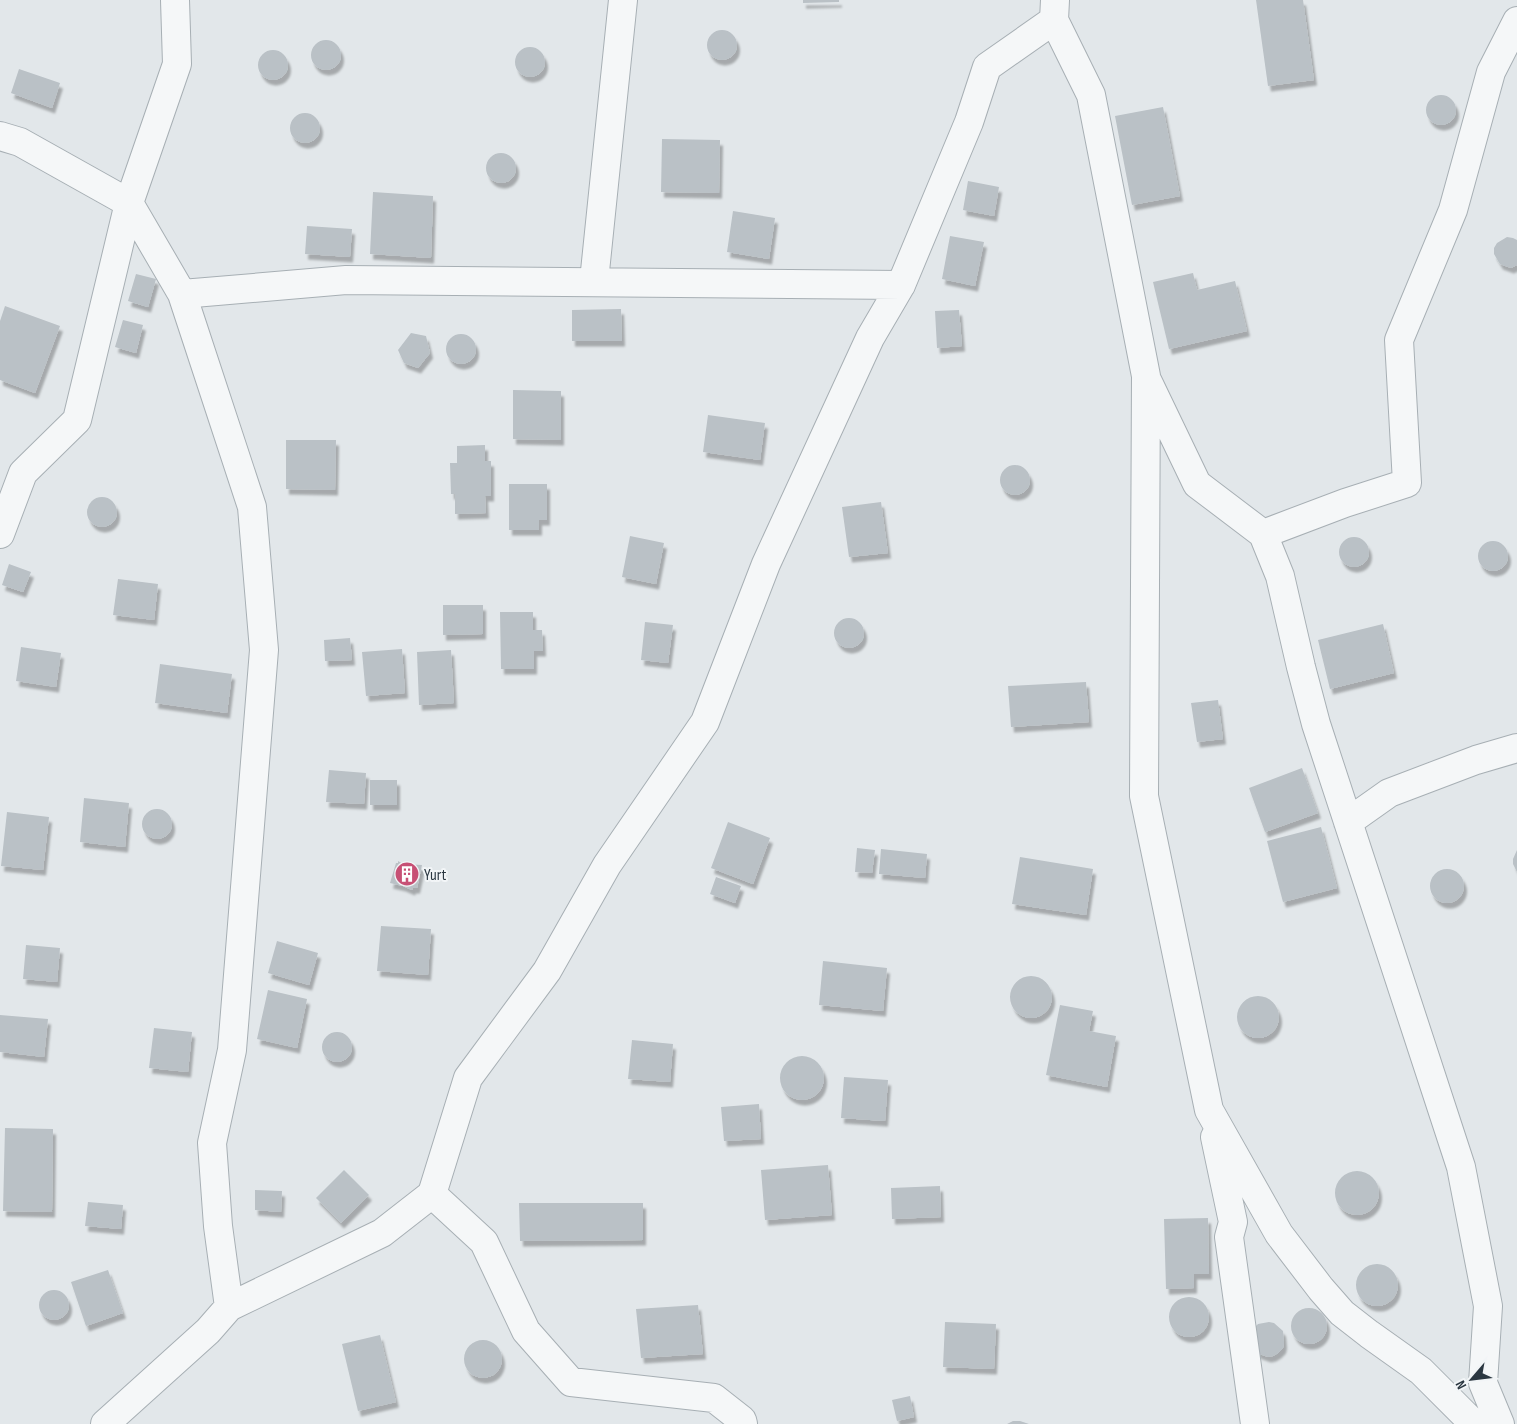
<svg xmlns="http://www.w3.org/2000/svg" width="1517" height="1424" font-family="'Sofia Sans Condensed',sans-serif">
	<style>
		.building { fill: #bac1c6; filter: url(#shadow) }
		.lines { fill: none; stroke-linecap: round; stroke-linejoin: round }
		.minor-casing { stroke: #a7afb4; stroke-width: 30 }
		.minor { stroke: #f5f7f8; stroke-width: 28 }
		.labels { text-anchor: middle; stroke-width: 4; stroke-linejoin: round; paint-order: stroke }
		.poi-label { font-size: 16px; fill: #2b3741; stroke: #f2f5f7; text-anchor: start }
	</style>
	<defs>
		<filter id="shadow"><feDropShadow dx="3" dy="5.5" stdDeviation="1" flood-color="#0004"/></filter>
	</defs>
	<rect width="100%" height="100%" fill="#e2e7ea"/>
	<path class="building" d="M803,0h36v2l-36,1z
		M1256,0h47l11,80 -46,6z
		M707 45a15 15 0 1 1 30 0a15 15 0 1 1-30 0Z
		M311 55a15 15 0 1 1 30 0a15 15 0 1 1-30 0Z
		M515 62a15 15 0 1 1 30 0a15 15 0 1 1-30 0Z
		M258 65a15 15 0 1 1 30 0a15 15 0 1 1-30 0Z
		M19,69l41,14 -8,25 -41,-15z
		M1426 110a15 15 0 1 1 30 0a15 15 0 1 1-30 0Z
		M1163,107l17,89 -48,9 -17,-89z
		M290 128a15 15 0 1 1 30 0a15 15 0 1 1-30 0Z
		M662,139l58,1 -1,53 -58,-1z
		M486 168a15 15 0 1 1 30 0a15 15 0 1 1-30 0Z
		M968,181l31,6 -5,29 -31,-6z
		M373,192l60,4 -2,62 -61,-4z
		M733,211l42,7 -6,41 -42,-7z
		M307,226l45,3 -2,28 -45,-3z
		M950,236l34,6 -9,44 -33,-7z
		M1507,237l6,1 4,2v25l-6,3 -11,-4 -6,-10v-6l3,-5z
		M1193,273l4,17 38,-9 12,50 -78,18 -16,-67z
		M136,274l20,5 -8,28 -20,-6z
		M5,306l55,20 -25,67 -35,-13v-59z
		M621,309l1,32h-50v-31z
		M959,310l3,36 -25,2 -2,-37z
		M123,320l20,5 -7,28 -21,-6z
		M411,333l15,3 4,17 -12,15 -14,-5 -6,-13z
		M446 349a15 15 0 1 1 30 0a15 15 0 1 1-30 0Z
		M513,390l48,1v49l-48,-1z
		M708,415l57,8 -5,37 -57,-8z
		M286,440h50l-1,50 -49,-1z
		M485,445v16h6v35h-6l1,17 -31,1v-20h-4l-1,-31h7v-17z
		M1000 480a15 15 0 1 1 30 0a15 15 0 1 1-30 0Z
		M509,484h38v36h-8v10h-30z
		M87 512a15 15 0 1 1 30 0a15 15 0 1 1-30 0Z
		M881,502l7,51 -39,4 -7,-50z
		M630,536l34,7 -8,41 -34,-7z
		M1339 552a15 15 0 1 1 30 0a15 15 0 1 1-30 0Z
		M1478 556a15 15 0 1 1 30 0a15 15 0 1 1-30 0Z
		M9,564l22,8 -8,20 -21,-7z
		M118,579l40,5 -4,36 -41,-5z
		M443,605h40v29l-40,1z
		M500,612h33v18h9l1,21h-9v18h-33z
		M834 633a15 15 0 1 1 30 0a15 15 0 1 1-30 0Z
		M645,622l28,3 -5,38 -27,-3z
		M1383,624l11,49 -64,16 -12,-49z
		M350,638l2,22 -27,1 -1,-21z
		M21,647l40,6 -5,34 -40,-6z
		M402,649l3,44 -39,3 -4,-44z
		M451,650l3,53 -35,2 -2,-53z
		M160,664l72,10 -5,39 -72,-10z
		M1086,682l3,40 -78,5 -3,-41z
		M1218,700l5,39 -26,3 -6,-39z
		M1302,768l16,45 -53,19 -16,-44z
		M329,770l37,3 -2,31 -38,-2z
		M370,780h27v25h-27z
		M84,798l45,5 -4,44 -45,-5z
		M142 824a15 15 0 1 1 30 0a15 15 0 1 1-30 0Z
		M7,812l42,5 -6,53 -42,-4z
		M728,822l42,16 -17,46 -42,-16z
		M1321,827l16,61 -54,14 -16,-61z
		M857,848l18,2 -3,23 -17,-1z
		M881,849l46,5 -2,24 -46,-4z
		M1517,850v22l-4,-8v-5z
		M1020,857l73,12 -7,46 -74,-11z
		M398,861l5,3 19,1 -5,23h-4l-1,2 -9,-4 -13,-3 6,-20h2z
		M1430 886a17 17 0 1 1 34 0a17 17 0 1 1-34 0Z
		M716,877l25,9 -6,17 -25,-9z
		M381,926l50,3 -3,46 -51,-4z
		M277,941l41,12 -9,32 -41,-12z
		M26,945l34,3 -3,34 -34,-3z
		M823,961l64,7 -4,43 -64,-6z
		M1010 997a21 21 0 1 1 42 0a21 21 0 1 1-42 0Z
		M268,990l39,9 -10,49 -40,-9z
		M1237 1017a21 21 0 1 1 42 0a21 21 0 1 1-42 0Z
		M1060,1005l33,6 -4,20 27,5 -9,51 -61,-12z
		M0,1015l48,4 -4,38 -44,-5z
		M154,1028l38,4 -4,40 -39,-4z
		M322 1047a15 15 0 1 1 30 0a15 15 0 1 1-30 0Z
		M632,1040l41,4 -3,38 -42,-3z
		M780 1078a22 22 0 1 1 44 0a22 22 0 1 1-44 0Z
		M844,1077l44,3 -3,41 -44,-3z
		M759,1104l2,35 -37,2 -3,-34z
		M5,1128l48,1 -1,83 -49,-1z
		M828,1165l4,50 -67,5 -4,-50z
		M344,1170l25,25 -28,28 -25,-25z
		M1335 1193a22 22 0 1 1 44 0a22 22 0 1 1-44 0Z
		M940,1186l1,31 -49,2 -1,-31z
		M255,1190l27,1 -1,21 -26,-2z
		M88,1202l35,3 -2,24 -36,-3z
		M519,1203h124v37l-123,1z
		M1208,1218l1,56h-15v14l-28,1 -2,-70z
		M1356 1285a21 21 0 1 1 42 0a21 21 0 1 1-42 0Z
		M108,1270l15,43 -37,13 -15,-44z
		M39 1305a15 15 0 1 1 30 0a15 15 0 1 1-30 0Z
		M1169 1317a20 20 0 1 1 40 0a20 20 0 1 1-40 0Z
		M698,1305l5,49 -62,4 -5,-49z
		M1291 1326a18 18 0 1 1 36 0a18 18 0 1 1-36 0Z
		M945,1322l51,2 -2,45 -51,-2z
		M1269,1322l5,1 9,8 1,12 -1,5 -5,5 -5,3 -5,1 -11,-4 -3,-25 4,-4z
		M380,1335l16,67 -38,9 -16,-67z
		M464 1359a19 19 0 1 1 38 0a19 19 0 1 1-38 0Z
		M910,1396l4,21 -17,4 -5,-21z
		M1013,1421h7l9,3h-22z"/>
	<g class="lines">
		<defs>
			<path id="minor" d="M1055,0l-1,20 37,75 55,281 -2,420 65,314 70,124 42,55 21,24 27,21 52,37 53,53
				M0,136l20,6 109,61 53,91 70,213 12,143 -32,400 -20,93 6,83 11,81
				M594,281l29,-281
				M182,294l164,-14 555,5
				M1148,382l49,102 66,50 17,42 21,91 15,57 145,443 27,139 -5,77 17,41
				M0,534l23,-61 54,-53 52,-217 48,-139 -2,-64
				M1263,534l82,-31 62,-20 -8,-143 54,-130 38,-138 26,-51
				M1348,822l41,-29 87,-33 41,-12
				M1215,1137l18,85 -4,15 26,187
				M432,1194l52,48 42,89 45,51 143,16 28,22 1,4
				M105,1424l103,-93 21,-24 153,-74 50,-39 36,-116 79,-107 60,-106 98,-143 61,-158 104,-226 31,-53 68,-163 18,-55 67,-47"/>
		</defs>
		<use href="#minor" class="minor-casing"/>
		<use href="#minor" class="minor"/>
	</g>
	<defs>
		<symbol id="building-disc" viewBox="-11 -11 22 22"><circle r="9.5" fill="#c75075" stroke="#f2f5f7"/><path d="M-4-6H4V6H1V3H-1V6H-4ZM-2.5-4.3h1.7v1.8h-1.7ZM.8-4.3h1.7v1.8H.8ZM-2.5-1h1.7V.8h-1.7ZM.8-1h1.7V.8H.8Z" fill="#fff"/></symbol>
	</defs>
	<g fill-rule="evenodd">
		<use href="#building-disc" x="393" y="860" width="28" height="28"/>
	</g>
	<g class="labels">
		<g class="poi-label">
			<text x="424" y="880">Yurt</text>
		</g>
	</g>
	<g transform="translate(1472 1379) rotate(242)" stroke="#f2f5f7" stroke-width="4" paint-order="stroke">
	<path d="M0-4L9 19L0 12L-9 19Z" fill="#2b3741"/>
	<text y="-8" font-size="14" font-weight="bold" text-anchor="middle" fill="#2b3741">N</text>
	</g>
</svg>
